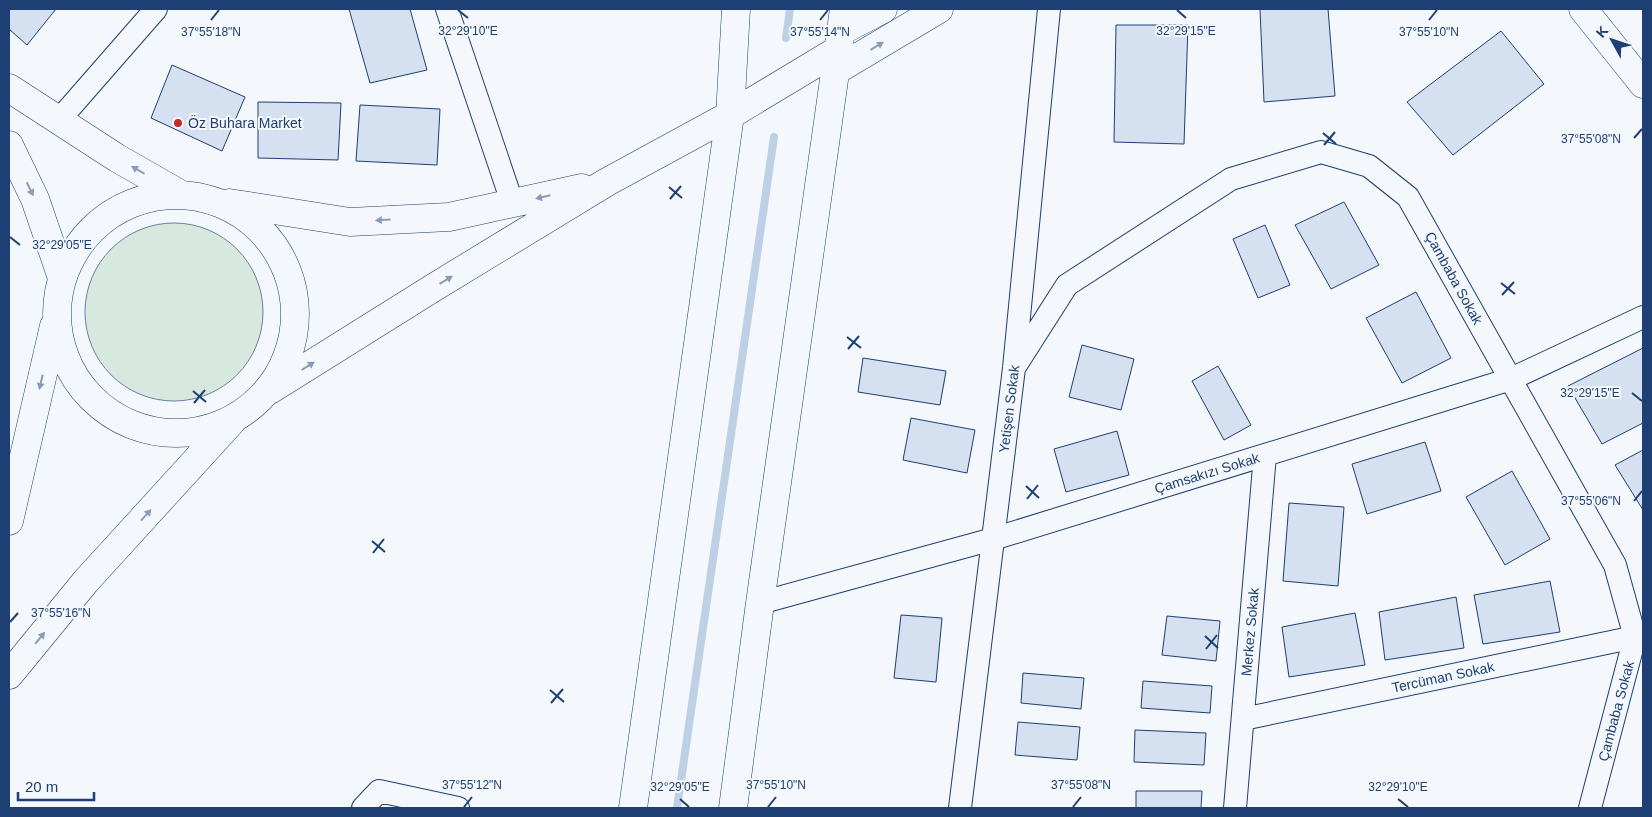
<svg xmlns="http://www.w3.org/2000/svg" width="1652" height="817" font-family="Arial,sans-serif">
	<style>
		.green { fill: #d7e8df; stroke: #687fa3 }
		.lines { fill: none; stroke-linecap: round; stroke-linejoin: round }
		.stream { stroke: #bed0e5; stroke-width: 8 }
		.building { fill: #d5e0f0; stroke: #1d3f73 }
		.street-casing { stroke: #1d3f73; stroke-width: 24 }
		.secondary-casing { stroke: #1d3f73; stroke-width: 29 }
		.street { stroke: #f4f7fb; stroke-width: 22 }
		.secondary { stroke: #f4f7fb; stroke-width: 28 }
		.oneway { fill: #889bb7 }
		.ticks { fill: none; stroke: #1d3f73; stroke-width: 2 }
		.poi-dot { fill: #c62828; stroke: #f4f7fb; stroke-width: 2 }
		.labels { text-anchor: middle; stroke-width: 4; stroke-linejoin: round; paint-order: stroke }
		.poi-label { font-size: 14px; fill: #1d3f73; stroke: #f4f7fb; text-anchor: start }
		.street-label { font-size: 14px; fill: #1d3f73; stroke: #f4f7fb }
		.ticks-label { font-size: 12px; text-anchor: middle; fill: #1d3f73; stroke: #f4f7fb; stroke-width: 4; stroke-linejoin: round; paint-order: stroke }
	</style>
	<rect width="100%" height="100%" fill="#f4f7fb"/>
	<path class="green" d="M85 312a89 89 0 1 1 178 0a89 89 0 1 1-178 0Z"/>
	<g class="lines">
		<path class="stream" d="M786,38l4,-29
			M677,808l97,-671"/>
	</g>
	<path class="building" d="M9,9h47l-29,36 -18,-16z
		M349,9h61l17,61 -57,13z
		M1260,9h68l7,87 -71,6z
		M1116,25h72l-4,119 -70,-2z
		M1501,31l43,53 -91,71 -46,-53z
		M172,65l73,32 -23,54 -71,-33z
		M258,102l83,1 -3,57 -80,-2z
		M360,105l80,4 -3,56 -81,-4z
		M1344,202l35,63 -48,24 -36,-64z
		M1265,225l25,60 -32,13 -25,-59z
		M1416,292l35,66 -49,25 -36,-65z
		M1082,345l52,14 -13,51 -52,-13z
		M1643,348v75l-41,21 -34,-58z
		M863,358l83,13 -6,34 -82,-13z
		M1218,366l33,59 -27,15 -32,-59z
		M911,418l64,12 -8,43 -64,-13z
		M1117,431l12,44 -63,17 -12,-43z
		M1425,442l16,49 -74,23 -15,-50z
		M1643,450v60l-28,-45z
		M1512,471l38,68 -45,26 -39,-68z
		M1289,503l55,4 -6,79 -55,-5z
		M1550,581l10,51 -77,12 -9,-49z
		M1456,597l8,51 -79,12 -6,-48z
		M1355,613l10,52 -76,12 -7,-50z
		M901,615l41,3 -6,64 -42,-4z
		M1167,616l53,5 -4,40 -54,-6z
		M1023,673l61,5 -3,31 -60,-6z
		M1143,681l69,5 -2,27 -69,-5z
		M1018,722l62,5 -3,33 -62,-5z
		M1135,730l71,3 -2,32 -70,-3z
		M1136,791h66l-1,17h-65z"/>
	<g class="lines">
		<defs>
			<path id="street" d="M447,9l66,196
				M59,120l97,-111
				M1014,368l53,-83 164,-106 90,-27 48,14 39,31 207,368 20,72 -45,171
				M760,603l233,-64 518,-160 132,-62
				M1243,719l392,-82 8,-1
				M363,808l16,-17 79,17
				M960,808l54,-440 35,-359
				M1235,808l30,-353"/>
			<path id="secondary" d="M1583,9l60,75
				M841,31l42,-22
				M835,71l104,-62
				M9,88l108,70 63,36
				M9,145l26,54 27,79
				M57 314a119 119 0 1 1 238 0a119 119 0 1 1-238 0Z
				M229,203l121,19 99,-5 133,-29
				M270,390l163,-102 174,-106 123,-67 108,-65
				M9,521l45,-195
				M9,675l77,-94 146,-160
				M633,808l97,-693 6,-106
				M733,808l27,-205 84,-594"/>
		</defs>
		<use href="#street" class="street-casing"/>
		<use href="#secondary" class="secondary-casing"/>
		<use href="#street" class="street"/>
		<use href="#secondary" class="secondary"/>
	</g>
	<defs><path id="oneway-solid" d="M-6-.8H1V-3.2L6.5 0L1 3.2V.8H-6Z" transform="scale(1.25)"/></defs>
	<g class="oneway">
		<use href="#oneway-solid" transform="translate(877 46) rotate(-31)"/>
		<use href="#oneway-solid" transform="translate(138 170) rotate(-150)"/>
		<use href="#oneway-solid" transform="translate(30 189) rotate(64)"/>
		<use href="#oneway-solid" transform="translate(543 197) rotate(167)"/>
		<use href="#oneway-solid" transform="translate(383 220) rotate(177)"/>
		<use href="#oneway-solid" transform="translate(446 280) rotate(-31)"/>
		<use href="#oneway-solid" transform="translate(308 366) rotate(-32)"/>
		<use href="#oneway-solid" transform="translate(41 382) rotate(103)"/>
		<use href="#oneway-solid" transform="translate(146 515) rotate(-48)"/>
		<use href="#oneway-solid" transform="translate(40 638) rotate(-51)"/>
	</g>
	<path class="ticks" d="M458,10l10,8M1177,10l9,8M211,20l8,-10M820,20l8,-10M1429,20l8,-10M1323,133l13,11M1634,138l8,-9M1324,145l11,-13M669,187l13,11M670,199l11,-13M10,237l10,8M1501,283l14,11M1502,295l12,-13M847,337l14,11M848,349l11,-13M193,391l13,11M1632,393l10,8M194,403l11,-13M1026,486l13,12M1027,499l11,-14M1634,501l8,-10M372,541l13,11M373,553l11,-14M10,622l8,-9M1205,636l13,12M1206,649l11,-14M550,690l14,12M551,703l12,-14M680,799l9,8M1398,799l10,8M464,807l8,-10M768,807l8,-10M1073,807l8,-10"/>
	<circle class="poi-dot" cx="178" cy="123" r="5"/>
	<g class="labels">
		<g class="poi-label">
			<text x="188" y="128">Öz Buhara Market</text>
		</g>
		<g class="street-label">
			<text transform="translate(1454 278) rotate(61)" y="5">Çambaba Sokak</text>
			<text transform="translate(1009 409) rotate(-83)" y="5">Yetişen Sokak</text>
			<text transform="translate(1207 473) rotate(-17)" y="5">Çamsakızı Sokak</text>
			<text transform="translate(1250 632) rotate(-85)" y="5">Merkez Sokak</text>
			<text transform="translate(1443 677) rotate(-12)" y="5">Tercüman Sokak</text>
			<text transform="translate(1616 711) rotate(-75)" y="5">Çambaba Sokak</text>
		</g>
	</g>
	<g class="ticks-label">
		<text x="468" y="35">32°29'10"E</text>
		<text x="1186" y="35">32°29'15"E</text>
		<text x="211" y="36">37°55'18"N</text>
		<text x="820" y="36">37°55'14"N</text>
		<text x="1429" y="36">37°55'10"N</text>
		<text x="1591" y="143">37°55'08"N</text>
		<text x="62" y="249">32°29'05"E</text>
		<text x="1590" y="397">32°29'15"E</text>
		<text x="1591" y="505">37°55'06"N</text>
		<text x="61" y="617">37°55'16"N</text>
		<text x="472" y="789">37°55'12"N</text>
		<text x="776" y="789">37°55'10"N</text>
		<text x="1081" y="789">37°55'08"N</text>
		<text x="680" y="791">32°29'05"E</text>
		<text x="1398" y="791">32°29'10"E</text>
	</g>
	<rect width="1652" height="817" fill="none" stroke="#1d3f73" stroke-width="20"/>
	<g transform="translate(1612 40) rotate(310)" stroke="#f4f7fb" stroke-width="4" paint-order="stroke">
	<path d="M0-4L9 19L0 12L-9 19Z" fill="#1d3f73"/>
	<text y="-8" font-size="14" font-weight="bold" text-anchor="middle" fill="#1d3f73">K</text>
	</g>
	<path d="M18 792v8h76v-8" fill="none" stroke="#1d3f73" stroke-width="2.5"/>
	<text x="25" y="792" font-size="15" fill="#1d3f73" stroke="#f4f7fb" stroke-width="4" paint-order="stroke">20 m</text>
</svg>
